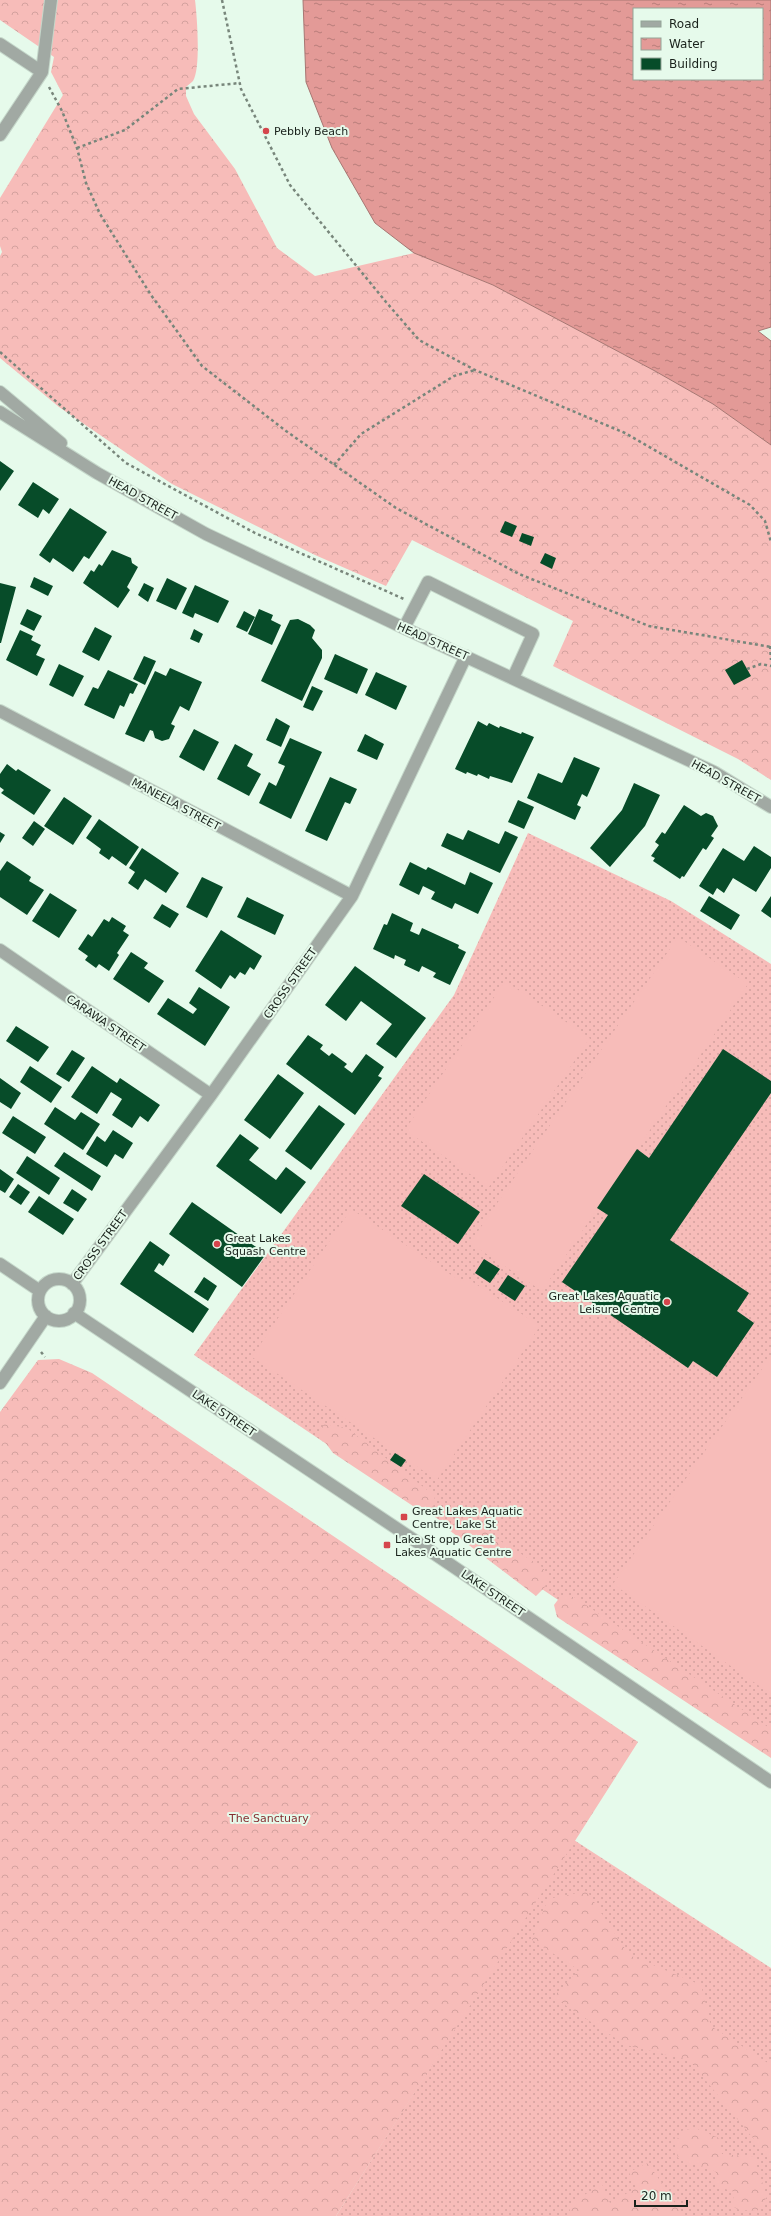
<svg xmlns="http://www.w3.org/2000/svg" width="771" height="2216" font-family="'DejaVu Sans',sans-serif">
	<style>
		.grass { fill: url(#grass-dots) }
		.forest { fill: url(#forest-crowns) }
		.pitch { fill: #f7bcb9 }
		.water { fill: url(#water-ripples); stroke: #a77672; fill-rule: evenodd }
		.building { fill: #074c29 }
		.lines { fill: none; stroke-linecap: round; stroke-linejoin: round }
		.minor-casing { stroke: #c5d7ca; stroke-width: 14 }
		.path { stroke: #78867b; stroke-width: 2.5; stroke-dasharray: 3 3; stroke-linecap: butt }
		.minor { stroke: #a1a9a3; stroke-width: 12 }
		.poi-dot { fill: #d5454c; stroke: #e6faeb; stroke-width: 1.5 }
		.labels { text-anchor: middle; stroke-width: 4; stroke-linejoin: round; paint-order: stroke }
		.poi-label { font-size: 11px; fill: #1a221c; stroke: #e6faeb; text-anchor: start }
		.street-label { font-size: 11px; fill: #1a221c; stroke: #e6faeb }
		.park-label { font-size: 11px; fill: #852f32; stroke: #e6faeb }
	</style>
	<defs>
		<pattern id="grass-dots" width="8" height="8" patternUnits="userSpaceOnUse"><rect width="8" height="8" fill="#f7bcb9"/><path d="M2 2h.1M6 6h.1" fill="none" stroke="#d3a19e" stroke-width="1.8" stroke-linecap="round"/></pattern>
		<pattern id="forest-crowns" width="20" height="18" patternUnits="userSpaceOnUse"><rect width="20" height="18" fill="#f7bcb9"/><path d="M2 6a3 3 0 1 1 6 0M12 15a3 3 0 1 1 6 0" fill="none" stroke="#d3a19e"/></pattern>
		<pattern id="water-ripples" width="26" height="14" patternUnits="userSpaceOnUse"><rect width="26" height="14" fill="#e39a97"/><path d="M2 4q2-2 4 0t4 0M15 11q2-2 4 0t4 0" fill="none" stroke="#b77d7a"/></pattern>
	</defs>
	<rect width="100%" height="100%" fill="#e6faeb"/>
	<path class="grass" d="M528,833l143,68 100,63v779l-577,-388 260,-360z
		M574,1840l197,128v248h-435z"/>
	<path class="forest" d="M0,0h195c2,15 6,69 -2,81 -2,2 -5,4 -7,6v9l8,18 41,55 42,79 38,28 99,-23 79,32 162,86 58,33 58,41v335l-33,-21 -185,-93 20,-45 -161,-81 -26,46 -71,-31 -143,-71 -113,-77 -59,-49v-102l2,-4 -2,-6v-48l63,-103 -12,-23 3,-15 -54,-37z
		M59,1359l33,14 546,369 -302,474h-336v-804l38,-52z
		M324,1424l23,4 88,68 -2,11 -11,5 -89,-59 -14,-19z
		M458,1518l16,2 23,19 45,28 6,8 -3,12 -9,9 -87,-66z
		M560,1597h14l197,132v29l-214,-141 -3,-12z
		M587,1891l42,64 72,30 10,41 60,39v95l-82,-100 -63,-15 -73,-48 26,-27 -47,-30 16,-41z
		M695,2128l24,10 3,16 32,3 13,40 -10,14 -17,-1 -9,-4 4,-14 -20,-6 1,-14c-12,-7 -26,-6 -38,-14l-3,-14 6,-13z
		M648,2163l36,53h-112l-4,-11 34,-21 8,19 26,-15 -7,-16z"/>
	<path class="pitch" d="M678,937l70,47 -206,307 -72,-48z
		M505,981l85,57 -101,149 -84,-57z
		M351,1209l111,73 3,-5 75,49 -103,154 -185,-123z
		M771,1356v338l-158,-110z"/>
	<path class="water" d="M303,0h468v327l-13,4 13,10v104l-58,-41 -58,-33 -162,-86 -79,-32 -39,-30 -43,-75 -26,-66zM634,9h128v70h-128z"/>
	<path class="building" d="M0,461l14,10 -14,20z
		M33,482l26,17 -10,15 -6,-5 -5,9 -20,-13z
		M70,508l37,24 -18,27 -5,-3 -11,16 -20,-14 -3,5 -11,-8z
		M505,521l12,5 -5,11 -12,-5z
		M522,533l12,4 -3,9 -12,-5z
		M112,550l19,8 1,5 6,4 -11,20 3,3 -12,18 -35,-25 8,-13 3,2 5,-8 3,2z
		M545,553l11,5 -4,11 -12,-6z
		M34,577l19,9 -5,10 -18,-9z
		M167,578l20,10 -11,22 -20,-9z
		M0,583l16,4 -15,56h-1z
		M144,583l10,5 -6,14 -10,-7z
		M195,585l34,16 -11,22 -23,-10 -2,5 -11,-5z
		M27,609l15,7 -8,15 -14,-7z
		M259,609l14,6 -2,5 10,5 -9,20 -24,-11z
		M244,611l11,6 -8,15 -11,-5z
		M298,619l12,6 5,5 -3,8 10,12v8l-20,43 -41,-20 29,-61z
		M95,627l17,9 -13,25 -17,-9z
		M194,629l9,5 -4,9 -9,-4z
		M20,630l13,6 -2,4 10,5 -5,10 9,4 -8,17 -31,-16z
		M335,654l33,15 -11,25 -33,-15z
		M144,656l12,5 -11,24 -12,-6z
		M742,660l9,16 -17,9 -9,-15z
		M59,664l25,12 -11,21 -24,-12z
		M170,668l32,14 -13,29 -9,-5 -9,18 4,2 -6,13 -7,2 -7,-3 -2,-7 -3,-1 -6,12 -19,-8 30,-63 11,5z
		M108,670l30,14 -5,10 -3,-1 -6,14 -4,-2 -6,14 -30,-14 9,-18 5,2z
		M376,672l31,14 -11,24 -31,-15z
		M312,686l11,5 -10,20 -10,-4z
		M276,718l14,8 -9,21 -15,-7z
		M478,721l9,5 2,-3 10,5 1,-2 21,8 1,-2 12,5 -22,46 -22,-7 -1,3 -11,-5 -1,2 -10,-4 -1,2 -11,-5z
		M194,729l25,13 -15,29 -25,-14z
		M365,734l19,10 -7,16 -20,-9z
		M290,738l32,14 -31,67 -32,-16 10,-21 7,4 9,-20 -7,-3z
		M235,744l18,10 -6,12 14,8 -12,22 -32,-17z
		M574,757l26,11 -13,29 -5,-3 -5,11 4,2 -6,13 -48,-22 11,-25 24,10z
		M7,764l9,7 2,-2 33,21 -17,25 -33,-22 3,-3 -4,-3v-13z
		M330,777l27,12 -7,15 -5,-2 -18,39 -22,-10z
		M634,783l26,12 -15,31 -35,41 -20,-19 32,-38z
		M64,797l28,19 -19,29 -29,-19z
		M518,800l16,7 -10,22 -16,-7z
		M684,805l17,11 5,-3 7,3 5,10 -7,10 3,2 -8,12 -3,-2 -19,29 -2,-1 -2,3 -27,-18 2,-3 -4,-2 8,-11 -4,-3 7,-10 3,2z
		M99,819l40,28 -13,19 -14,-10 -3,4 -10,-7 2,-4 -15,-11z
		M34,821l11,8 -12,17 -11,-8z
		M468,830l31,14 6,-13 13,6 -18,36 -59,-27 6,-13 16,7z
		M0,832l5,3 -5,8z
		M754,846l17,11v11l-15,24 -23,-14 -9,15 -7,-5 -4,7 -14,-9 24,-38 21,13z
		M142,848l37,25 -13,20 -21,-14 -7,11 -10,-7 7,-11 -6,-4z
		M7,861l24,16 -2,4 15,9 -17,25 -27,-18v-26z
		M410,862l16,8 2,-3 37,18 5,-13 23,11 -15,31 -23,-11 -3,6 -21,-10 4,-7 -12,-6 -4,9 -20,-10z
		M202,877l21,10 -16,31 -21,-11z
		M50,893l27,17 -18,28 -27,-17z
		M709,896l31,19 -9,15 -31,-19z
		M771,896v22l-10,-7z
		M247,897l37,18 -9,20 -38,-18z
		M162,904l17,10 -9,14 -17,-10z
		M392,913l21,10 -3,8 9,4 3,-7 37,17 -1,3 8,4 -16,33 -17,-8 3,-4 -14,-7 -3,6 -15,-7 2,-5 -11,-5 -1,4 -21,-10 11,-25 3,1z
		M112,917l14,9 -3,5 6,4 -12,18 2,2 -10,16 -10,-7 -3,4 -11,-8 3,-4 -10,-7 10,-15 4,3 12,-18 5,3z
		M221,930l41,26 -8,14 -4,-3 -5,8 -5,-3 -5,7 -5,-4 -9,14 -26,-18z
		M131,952l17,11 -4,5 20,13 -15,22 -36,-24z
		M355,966l71,52 -30,40 -20,-14 16,-20 -31,-23 -15,20 -21,-16z
		M199,987l31,20 -25,39 -48,-32 11,-16 25,16 4,-5 -8,-6z
		M16,1026l33,21 -11,15 -32,-21z
		M308,1035l15,10 -3,4 9,7 3,-3 15,11 -3,3 8,6 14,-19 18,13 -6,9 4,2 -27,37 -69,-51z
		M723,1049l48,32v12l-101,147 79,53 -12,18 17,12 -37,54 -24,-16 -5,7 -126,-86 46,-67 -11,-7 40,-59 12,9z
		M72,1050l13,8 -16,24 -13,-8z
		M30,1066l32,21 -11,16 -31,-21z
		M92,1066l25,17 3,-5 40,27 -12,17 -8,-6 -8,12 -20,-13 10,-16 -11,-7 -14,22 -26,-17z
		M278,1074l26,19 -34,46 -26,-19z
		M0,1078l21,15 -10,16 -11,-7z
		M319,1105l26,19 -34,46 -26,-19z
		M55,1107l20,13 6,-8 19,12 -17,26 -39,-26z
		M13,1116l33,21 -11,17 -33,-21z
		M113,1130l20,13 -10,16 -8,-5 -8,13 -21,-13 11,-18 8,6z
		M240,1134l19,14 -10,12 27,20 10,-13 20,15 -25,32 -65,-48z
		M64,1152l37,24 -9,15 -38,-25z
		M27,1156l33,22 -11,17 -33,-22z
		M0,1169l14,10 -9,14 -5,-3z
		M424,1174l56,38 -22,32 -57,-38z
		M18,1184l12,8 -9,13 -12,-8z
		M72,1189l15,10 -9,13 -15,-9z
		M39,1196l35,23 -11,16 -35,-23z
		M192,1202l74,52 -24,33 -73,-53z
		M150,1241l20,14 -7,11 -4,-3 -5,8 55,38 -16,24 -73,-49z
		M484,1259l16,10 -10,14 -15,-10z
		M508,1275l17,11 -10,15 -17,-11z
		M204,1277l13,9 -9,15 -14,-9z
		M395,1453l11,7 -5,7 -11,-7z"/>
	<g class="lines">
		<defs>
			<path id="minor" d="M0,44l42,28
				M0,135l42,-63 9,-72
				M0,392l61,51
				M0,412l97,61 109,61 198,94 310,144 57,35
				M404,628l24,-46 105,52 -20,44
				M0,711l352,185
				M0,950l211,145
				M0,1264l40,27
				M38 1300a21 21 0 1 1 42 0a21 21 0 1 1-42 0Z
				M72,1284l139,-189 141,-199 114,-240
				M74,1313l340,227 357,242
				M0,1383l46,-67"/>
		</defs>
		<use href="#minor" class="minor-casing"/>
		<path class="path" d="M222,0l19,89 49,96 96,117 33,38 56,30 150,63 125,72 15,16 6,21
			M49,87l13,24 15,37 9,35 14,31 51,81 51,71 84,65 110,77 123,66 130,52 122,21
			M77,148l48,-18 53,-41 62,-6
			M0,352l126,111 129,70 149,66
			M334,465l27,-31 93,-58 21,-6
			M770,646l1,14
			M747,669l14,-5 10,2
			M41,1352l4,5"/>
		<use href="#minor" class="minor"/>
	</g>
	<g class="poi-dot">
		<circle cx="266" cy="131" r="4"/>
		<circle cx="217" cy="1244" r="4"/>
		<circle cx="667" cy="1302" r="4"/>
		<rect x="400" y="1513" width="8" height="8" rx="2"/>
		<rect x="383" y="1541" width="8" height="8" rx="2"/>
	</g>
	<g class="labels">
		<g class="poi-label">
			<text x="274" y="135">Pebbly Beach</text>
			<text x="225" y="1242">Great Lakes<tspan x="225" dy="13">Squash Centre</tspan></text>
			<text x="659" y="1300" text-anchor="end">Great Lakes Aquatic<tspan x="659" dy="13">Leisure Centre</tspan></text>
			<text x="412" y="1515">Great Lakes Aquatic<tspan x="412" dy="13">Centre, Lake St</tspan></text>
			<text x="395" y="1543">Lake St opp Great<tspan x="395" dy="13">Lakes Aquatic Centre</tspan></text>
		</g>
		<g class="street-label">
			<text transform="translate(143 498) rotate(29)" y="4">HEAD STREET</text>
			<text transform="translate(433 641) rotate(24)" y="4">HEAD STREET</text>
			<text transform="translate(726 781) rotate(29)" y="4">HEAD STREET</text>
			<text transform="translate(176 804) rotate(28)" y="4">MANEELA STREET</text>
			<text transform="translate(290 983) rotate(-55)" y="4">CROSS STREET</text>
			<text transform="translate(106 1023) rotate(34)" y="4">CARAWA STREET</text>
			<text transform="translate(100 1245) rotate(-54)" y="4">CROSS STREET</text>
			<text transform="translate(224 1413) rotate(34)" y="4">LAKE STREET</text>
			<text transform="translate(493 1593) rotate(34)" y="4">LAKE STREET</text>
		</g>
		<g class="park-label">
			<text x="269" y="1822">The Sanctuary</text>
		</g>
	</g>
	<rect x="633" y="8" width="130" height="72" fill="#e6faeb" stroke="#94a498"/>
	<rect x="641" y="21" width="20" height="6" fill="#a1a9a3" stroke="#94a498"/>
	<text x="669" y="28" font-size="12" fill="#1a221c">Road</text>
	<rect x="641" y="38" width="20" height="12" fill="url(#water-ripples)" stroke="#94a498"/>
	<text x="669" y="48" font-size="12" fill="#1a221c">Water</text>
	<rect x="641" y="58" width="20" height="12" fill="#074c29" stroke="#94a498"/>
	<text x="669" y="68" font-size="12" fill="#1a221c">Building</text>
	<path d="M635 2200v6h52v-6" fill="none" stroke="#1a221c" stroke-width="2"/>
	<text x="641" y="2200" font-size="12" fill="#1a221c" stroke="#e6faeb" stroke-width="3" paint-order="stroke">20 m</text>
</svg>
